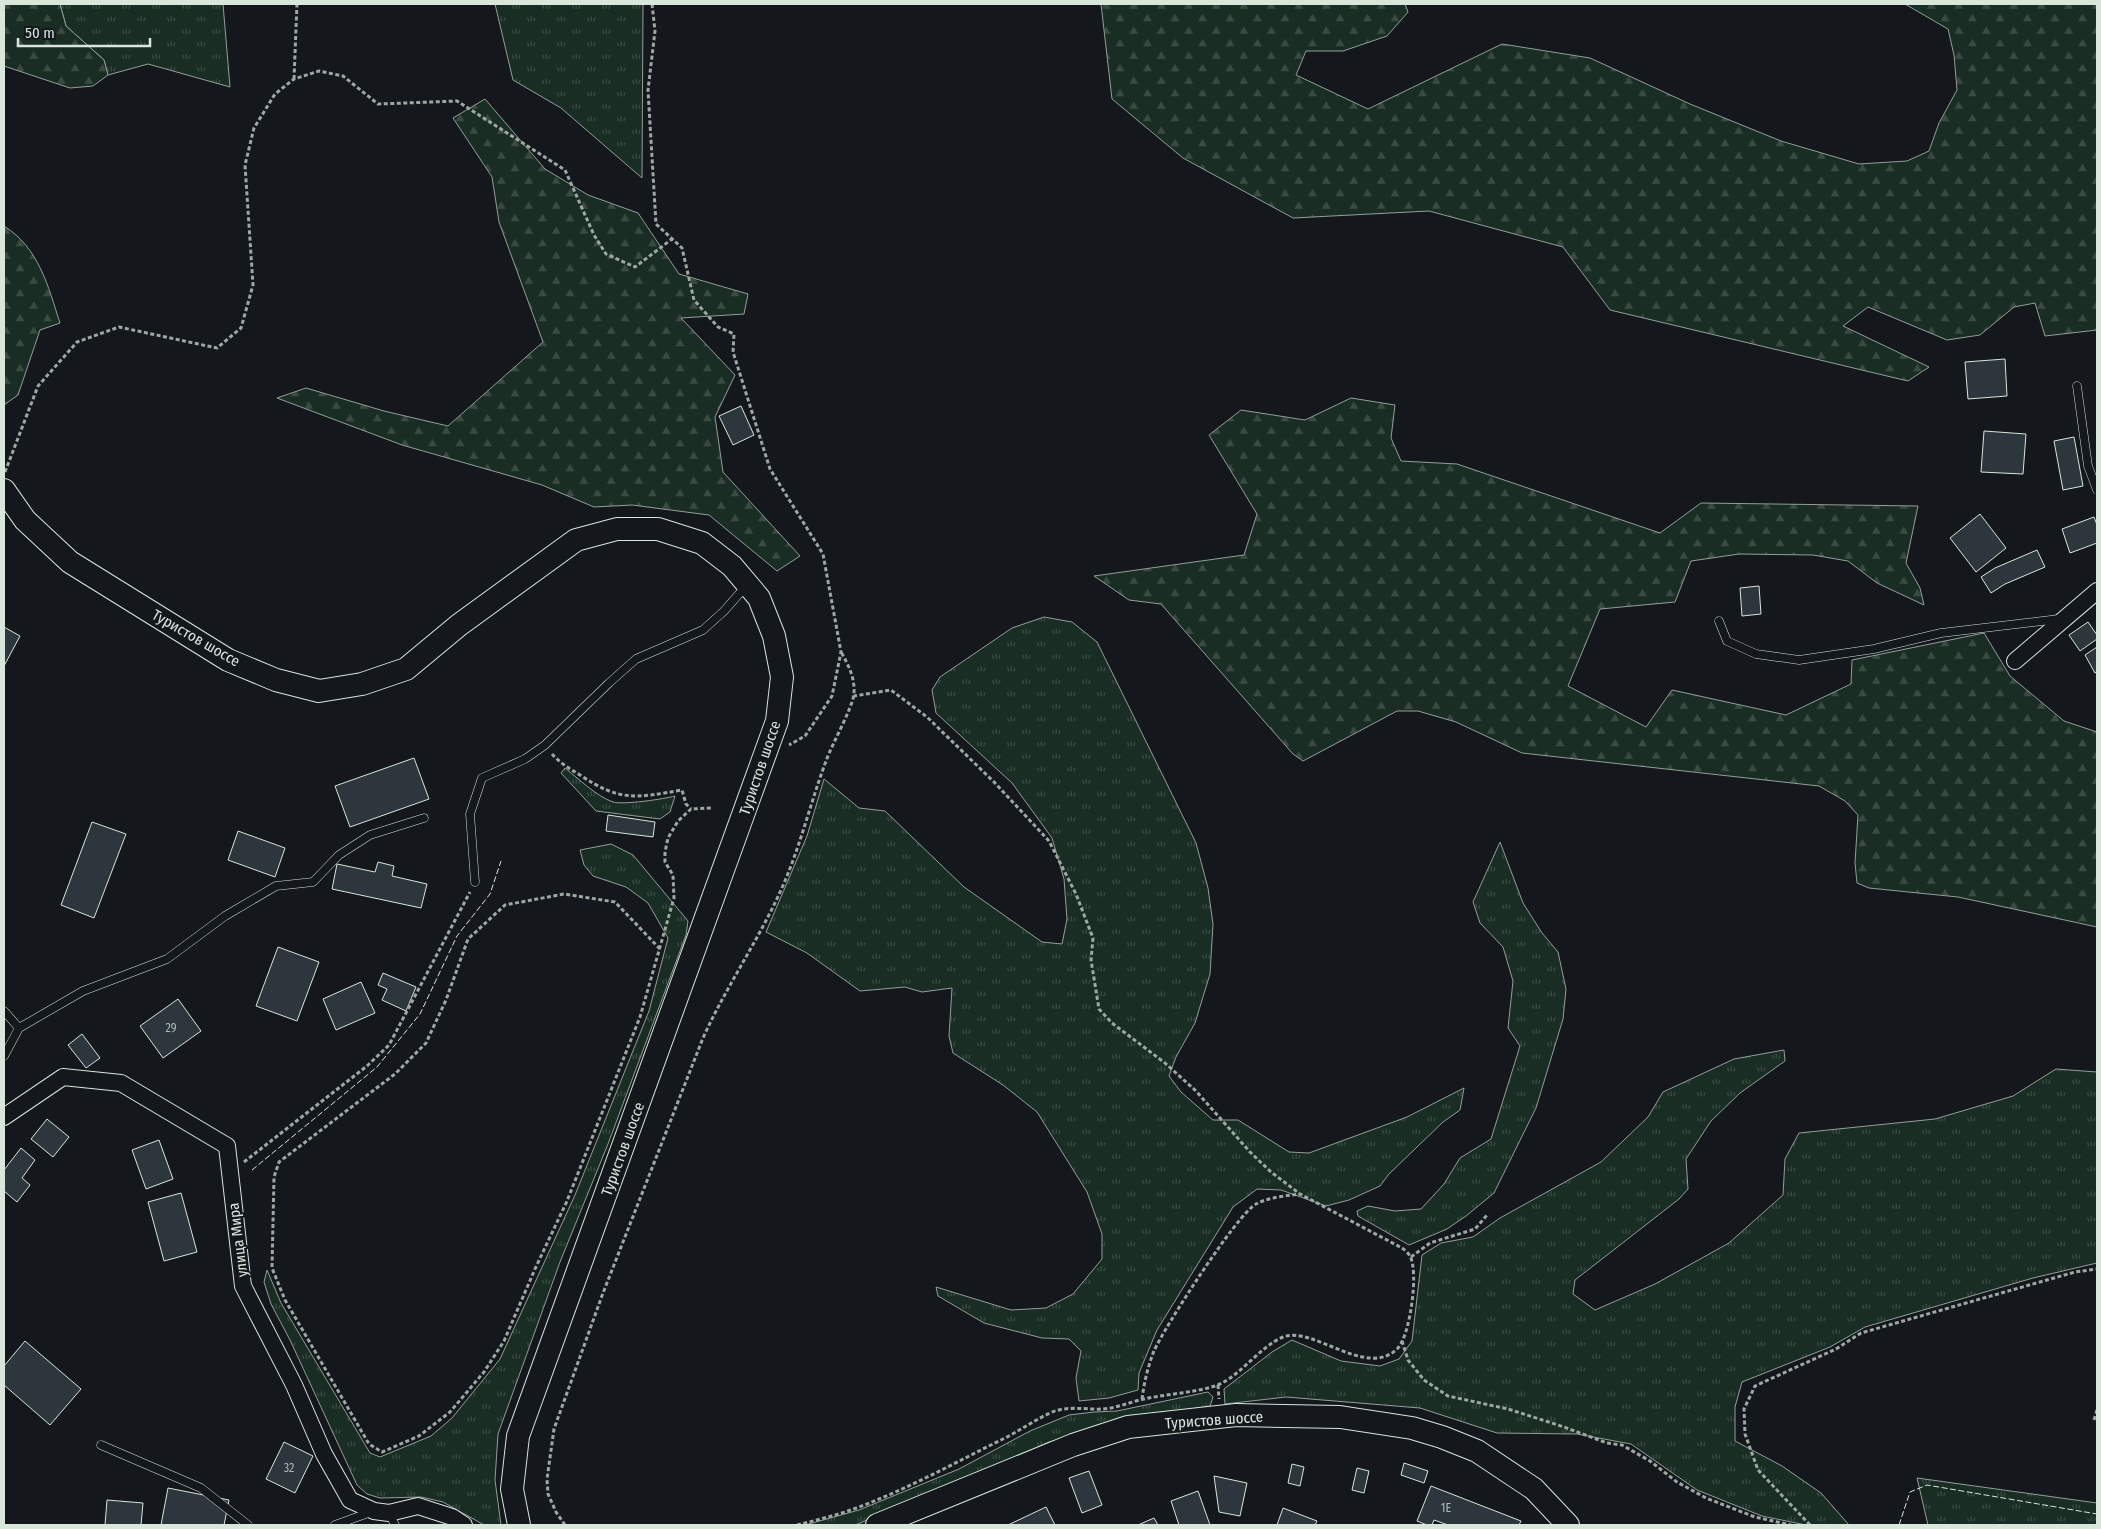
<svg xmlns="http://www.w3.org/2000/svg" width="2101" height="1529" font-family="'Fira Sans Condensed',sans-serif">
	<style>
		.grass { fill: url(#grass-tufts); stroke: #939e99 }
		.forest { fill: url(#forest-firs); stroke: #939e99 }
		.building { fill: #2c363c; stroke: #d8e6dc }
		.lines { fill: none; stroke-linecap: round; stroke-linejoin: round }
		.service-casing { stroke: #d8e6dc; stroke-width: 9 }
		.minor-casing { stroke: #d8e6dc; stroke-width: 18 }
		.secondary-casing { stroke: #d8e6dc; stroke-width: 24 }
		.path { stroke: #9da8a2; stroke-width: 3; stroke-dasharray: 4 2.5; stroke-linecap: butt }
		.service { stroke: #14181c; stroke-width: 8 }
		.minor { stroke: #14181c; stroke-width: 16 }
		.secondary { stroke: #14181c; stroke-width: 22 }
		.fence { stroke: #d8e6dc; stroke-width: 1; stroke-dasharray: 6 2.5; stroke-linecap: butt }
		.labels { text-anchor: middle; stroke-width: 4; stroke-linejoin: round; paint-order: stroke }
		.number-label { font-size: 12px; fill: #adbab4 }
		.street-label { font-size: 15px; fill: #d8e6dc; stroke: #14181c }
	</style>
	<defs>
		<pattern id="grass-tufts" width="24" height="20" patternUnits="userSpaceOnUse" patternTransform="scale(1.25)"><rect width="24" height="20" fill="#1a2d24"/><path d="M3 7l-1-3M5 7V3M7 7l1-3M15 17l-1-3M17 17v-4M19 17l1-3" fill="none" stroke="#3b4b43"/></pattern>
		<pattern id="forest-firs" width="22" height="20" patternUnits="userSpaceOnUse" patternTransform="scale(1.25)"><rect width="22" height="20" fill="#1a2d24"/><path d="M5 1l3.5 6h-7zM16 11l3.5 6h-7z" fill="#3b4b43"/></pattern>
	</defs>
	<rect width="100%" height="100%" fill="#14181c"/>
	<path class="grass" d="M60,4h163l7,83 -82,-23 -40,11 -4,-15 -38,-34z
		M495,4h148l-1,174 -81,-70 -48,-28z
		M1044,617l28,5 25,20 99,201 12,45 5,36 -3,50 -15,49 -19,34 -7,19 12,16 32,28h25l51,32 20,1 98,-36 57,-29 -4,22 -17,12 -54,52 -9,12 -31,14 -23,6 -45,-16 -24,-1 -24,18 -76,123 -18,43 -1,17 -29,8 -30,3 -3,-23 5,-27 -12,-12 -27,-1 -58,-15 -46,-27 -2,-9 75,23 35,-2 27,-14 29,-35v-25l-15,-42 -50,-80 -34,-27 -50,-32 -4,-17 3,-48 -30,4 -17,-5 -45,4 -53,-38 -41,-21 41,-96 17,-57 35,29 26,3 79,76 78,55 20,2 5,-25 -3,-40 -12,-41 -40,-55 -76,-70 -4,-23 8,-13 72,-49z
		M565,768c14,11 31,28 48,34 11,3 51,-3 62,-6l-5,16 -10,7 -64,-8 -35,-38z
		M1500,842l23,61 19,30 16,19 8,37 -3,30 -27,89 -42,85 -28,23 -19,13 -38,16 -51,-29 -1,-5 11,-5 27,5 26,-2 23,-25 16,-26 31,-19 29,-93 -12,-18 5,-47 -10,-34 -23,-24 -7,-21z
		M611,844l22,11 55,66 -2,14 -78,209 -48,118 -62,172 -3,46 6,45h-17l-41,-23 -22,-5 -41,1 -13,-4 -10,-9 -67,-145 -19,-36 -7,-22 3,-12 14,33 89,150 10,4 51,-21 21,-18 48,-59 75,-164 74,-184 19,-73 -20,-35 -22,-16 -33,-11 -9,-11 -4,-15z
		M1784,1050l1,11 -45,32 -29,28 -25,38 2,30 -9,10 -104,81 -2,14 22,16 60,-26 74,-41 54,-48 2,-36 14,-26 136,-14 78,-23 43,-27 41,3v191l-64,15 -168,49 -35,20 -88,35 -7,25v34l47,25 39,27 28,32h-43l-44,-9 -65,-26 -66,-46 -54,-10 -80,-1 -77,-25 -134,-11 -61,7 -1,-15 48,-37 20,-12 49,21 39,5 19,-7 13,-18 10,-86 19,-12 32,-6 27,-19 101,-56 47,-45 15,-25 71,-33z
		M1208,1392l5,5 -3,9 -73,12 -88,24 -128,57 -66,26h-50l54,-15 100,-41 71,-38 39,-16 25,-3 23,-1z
		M1917,1478l180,25v22h-169z"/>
	<path class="forest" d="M4,4h56l6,22 38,34 4,15 -15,11 -23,2 -66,-22z
		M1101,4h304l3,8 -21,24 -44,15h-37l-10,24 72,34 134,-65 88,14 100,46 91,37 78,23 48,-3 22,-10 10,-28 18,-33 -3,-35 -6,-26 -43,-25h192v326l-52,6 -10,-33 -21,4 -34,28 -33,5 -79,-33 -25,19 86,41 -21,14 -298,-71 -47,-63 -134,-36 -136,7 -110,-60 -71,-59z
		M485,99l60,70 43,26 50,18 41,61 69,20 -4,20 -63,4 54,57 -20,42 8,55 77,84 -23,15 -68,-56 -77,-10 -38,2 -52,-22 -140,-40 -125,-47 29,-10 78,23 64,15 95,-84 -44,-120 -7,-45 -39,-59z
		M4,226c35,22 44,60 56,97l-20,7 -22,65 -14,10z
		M1351,398l44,7 -4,33 10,23 56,3 203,69 41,-30 217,3 -12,57 14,25 4,17 -47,-22 -29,-22 -35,-6 -74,-1 -48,7 -16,41 -75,7 -32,77 78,41 26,-37 114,25 65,-31 1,-24 132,-27 26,43 54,45 33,11v195l-139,-30 -89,-9 -12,-5 -2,-20 3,-48 -13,-14 -26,-15 -297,-33 -66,-31 -38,-11h-21l-94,50 -10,-7 -132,-150 -32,-4 -35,-24 150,-21 13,-41 -48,-79 32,-25 64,10z"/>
	<path class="building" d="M2005,359l2,37 -39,3 -3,-37z
		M741,406l13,29 -21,10 -14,-29z
		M1984,431l42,3 -3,40 -42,-2z
		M2074,437l9,49 -20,4 -9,-49z
		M1980,514l26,34 -30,24 -26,-34z
		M2094,517l3,8v18l-27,10 -8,-24z
		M2037,550l8,17 -40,17 -14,9 -10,-16 14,-9z
		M1759,586l2,28 -19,2 -2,-28z
		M2088,622l9,13v4l-17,12 -11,-16z
		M4,627l16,9 -16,30z
		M2097,647v25l-2,1 -10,-18z
		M414,758l15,41 -79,28 -15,-41z
		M608,815l47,7 -2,15 -47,-6z
		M92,822l34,12 -32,84 -33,-13z
		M238,831l47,17 -10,29 -47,-17z
		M378,862l16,4 -2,10 35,8 -6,24 -89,-19 5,-25 38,8z
		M278,947l41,15 -22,59 -41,-15z
		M383,973l33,14 -10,24 -24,-11 5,-11 -9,-4z
		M361,982l14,31 -39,17 -13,-31z
		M178,999l23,32 -38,27 -23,-32z
		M82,1034l18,24 -14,10 -18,-23z
		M47,1119l22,18 -16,20 -22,-18z
		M159,1140l14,39 -27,10 -14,-39z
		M21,1148l14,12 -13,18 8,7 -13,17 -13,-11v-21z
		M181,1193l16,59 -33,9 -16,-59z
		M25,1341l56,48 -31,36 -46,-40v-19z
		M284,1442l29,14 -18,37 -29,-14z
		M1404,1463l24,8 -4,12 -23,-8z
		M1292,1464l12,3 -4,19 -12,-3z
		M1357,1468l12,3 -5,22 -12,-3z
		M1089,1471l13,34 -20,8 -13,-35z
		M1214,1476l33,7 -7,33 -21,-4z
		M1431,1486l90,35 -2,4h-71l-14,-5 -2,5h-5l-10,-4z
		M168,1488l61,12 -5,25h-63z
		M1198,1491l12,34h-31l-8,-24z
		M107,1500l36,3 -2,22h-36z
		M1046,1507l9,18h-47z
		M1283,1508l34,13 -2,4h-38z
		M1154,1518l4,7h-20z"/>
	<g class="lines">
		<defs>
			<path id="service" d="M2077,386l11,80 9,24
				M1719,621l8,20 29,13 43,6 75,-11 67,-16 118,-14
				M475,882l-5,-68 12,-36 43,-19 20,-14 64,-62 27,-24 67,-29 21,-19 22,-25
				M4,1011l15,17
				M4,1056l15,-28 64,-37 84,-32 58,-43 51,-30 37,-4 26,-27 31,-20 54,-17
				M101,1445l100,43 47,37
				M389,1513l6,12
				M335,1525l36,-13"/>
			<path id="minor" d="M2015,661l82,-70
				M4,1117l59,-40 58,6 106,63 16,140 51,99 30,69 26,46 24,11 15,2 29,-7 34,11 12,8"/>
			<path id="secondary" d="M4,490l21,30 45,42 158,98 48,20 43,11 43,-7 44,-15 53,-44 117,-85 41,-11h41l44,14 30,23 27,32 15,38 8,41 -5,44 -259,715 -6,53 7,36
				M877,1525l196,-80 55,-18 108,-12 104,2 72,11 30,9 35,14 57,38 34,36"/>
		</defs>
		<use href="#service" class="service-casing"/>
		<use href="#minor" class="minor-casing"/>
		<use href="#secondary" class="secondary-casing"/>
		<path class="path" d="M652,4l3,27 -7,59 8,134 26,24 12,52 24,27 16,7 -1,18 37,117 53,85 18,98 -9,44 -27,40 -16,9
			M294,79l3,-75
			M5,472l33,-86 39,-44 42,-15 98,21 24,-20 12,-43 -8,-120 9,-37 21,-34 19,-15 25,-8 24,5 35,28 79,-3 108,69 29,65 12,19 29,13 37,-28
			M552,754c8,9 18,15 28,21 40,27 56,23 102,15l4,14 5,5
			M660,949l-45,-47 -51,-8 -59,11 -37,34 -22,61 -20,43 -31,31 -116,88 -5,15 -2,91 13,32 84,144 13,8 37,-16 31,-24 34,-40 20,-31 31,-72 32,-68 73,-184 34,-119 -1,-23 -8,-13v-10l3,-14 10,-17 13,-12 20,-1
			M244,1162l123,-96 22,-21 81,-153
			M1411,1257l19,-14 45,-14 13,-15
			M1402,1341l6,19 16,20 24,16 60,13 56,18 43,16 15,2 28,16 27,21 29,16 49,19 36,8
			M1218,1385l1,14
			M1142,1399c2,-16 6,-33 12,-48 10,-23 83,-137 102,-147 13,-7 30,-8 44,-10
			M2094,1420l3,-10
			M565,1525l-9,-13 -8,-18 -1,-15 7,-50 49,-136 100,-255c23,-51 55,-97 78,-148 19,-42 29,-86 45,-129 6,-17 26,-52 28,-67 1,-16 -5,-28 -13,-42
			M797,1525c16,-4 32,-8 48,-13 56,-19 109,-49 162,-75 15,-8 28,-17 43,-24 17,-8 36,-3 53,-4 14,-1 27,-7 41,-10 23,-5 48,-6 71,-13 24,-8 44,-39 68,-49 30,-12 84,43 115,11 12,-13 21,-76 12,-92 -2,-3 -5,-6 -8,-8l-102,-54 -29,-22 -21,-20 -54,-61 -31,-28 -53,-40 -13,-14 -8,-49 2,-22 -17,-44 -27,-53 -55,-59 -67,-65 -36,-27 -37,6
			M1810,1525l-52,-55 -13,-36 -1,-25 11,-23 81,-37 25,-16 214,-61 22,-3"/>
		<use href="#service" class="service"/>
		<use href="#minor" class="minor"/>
		<use href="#secondary" class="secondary"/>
		<path class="fence" d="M252,1170l125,-103 43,-53 37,-78 33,-42 11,-33
			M1899,1525l11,-33 17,-7 170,29"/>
	</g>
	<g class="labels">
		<g class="number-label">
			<text x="171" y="1032">29</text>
			<text x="289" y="1472">32</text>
			<text x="1446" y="1512">1Е</text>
		</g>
		<g class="street-label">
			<text transform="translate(196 638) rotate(30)" y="5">Туристов шоссе</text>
			<text transform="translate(760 768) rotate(-71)" y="5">Туристов шоссе</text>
			<text transform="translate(623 1149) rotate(-70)" y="5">Туристов шоссе</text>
			<text transform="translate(238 1240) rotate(-97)" y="5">улица Мира</text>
			<text transform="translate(1214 1420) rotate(-4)" y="5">Туристов шоссе</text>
		</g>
	</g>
	<rect width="2101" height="1529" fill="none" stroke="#d8e6dc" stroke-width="10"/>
	<path d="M18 38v8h132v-8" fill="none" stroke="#d8e6dc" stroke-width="2.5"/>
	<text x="25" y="38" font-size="15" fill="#d8e6dc" stroke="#14181c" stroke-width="4" paint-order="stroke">50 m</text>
</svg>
